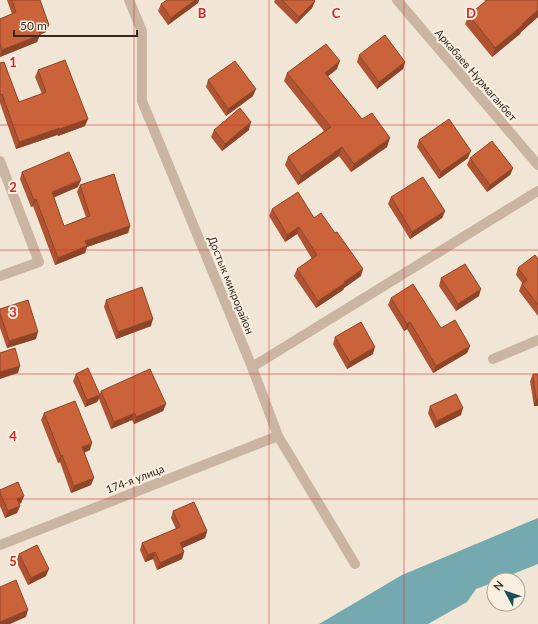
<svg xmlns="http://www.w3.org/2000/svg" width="538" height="624" font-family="Lato,sans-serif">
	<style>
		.water { fill: #74aaaf }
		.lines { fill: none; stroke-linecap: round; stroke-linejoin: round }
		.street { stroke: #c9b5a1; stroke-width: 10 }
		.wall { fill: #ae5432 }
		.shaded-wall { fill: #8d4529 }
		.building { fill: #ca623a; stroke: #8d4529 }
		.grid { fill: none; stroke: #d62828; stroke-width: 1; stroke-opacity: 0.55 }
		.labels { text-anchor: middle; stroke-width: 4; stroke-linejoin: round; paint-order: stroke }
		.street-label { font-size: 11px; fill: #332a24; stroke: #f9efe1 }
		.grid-label { font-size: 13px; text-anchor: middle; font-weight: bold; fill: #d62828; stroke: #f9efe1; stroke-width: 4; stroke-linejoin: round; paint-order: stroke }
	</style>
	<rect width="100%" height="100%" fill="#f1e5d5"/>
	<path class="water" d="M538,518v46l-40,16h-4v2l-18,7 -9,13 -39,22h-109l83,-49z"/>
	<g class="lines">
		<path class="street" d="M129,0l13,31v70l110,266 26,69 77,128
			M397,0l141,165
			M0,161l39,101 -39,14
			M493,359l45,-19
			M252,367l286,-176
			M0,545l278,-109"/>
	</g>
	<path class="wall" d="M7,0h33l9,25 -3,7 -6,3 -3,7 -37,15v-38l12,-5z
		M167,0h32l-1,3 -30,22 -10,-14 3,-7z
		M275,0h39l1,1 -3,7 -16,16 -22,-22z
		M484,0h54v17l-17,15 -1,2 -28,23 -27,-33 4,-9 17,-14z
		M359,55l46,7 -2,7 -26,20 -20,-27z
		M0,63l19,39 23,-8 -7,-17 3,-7 47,56 -27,10 -1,-1 -41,14 -16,-46z
		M337,69l-9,7 34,43 25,28 -36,25 -12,-16 -41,29 -13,-20 3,-8 36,-26 -40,-50 3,-8z
		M208,80l45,16 -27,20 -20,-29z
		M214,130h35l-27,21 -11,-14z
		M419,140l49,18 -29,21 -22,-32z
		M470,158l43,10 -3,7 -23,17 -20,-27z
		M22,172l56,15 -25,11 11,28 22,-9 -9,-25 3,-7 50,41 -2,7 -41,14 -2,6 -30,12 -22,-59 -2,1 -11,-28z
		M391,197l54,14 -3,7 -32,21 -22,-35z
		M272,209l42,9 47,58 -17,12 -1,2 -27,18 -22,-32 3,-7 15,-10 -15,-25 -12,8 -16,-26z
		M538,259v57l-19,-25 3,-8 -6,-8 2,-7z
		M441,278l38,18 -23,15 -17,-25z
		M391,298l79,48 -3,7 -34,20 -26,-44 -3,2 -16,-26z
		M106,300l45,26 -35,13 -12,-32z
		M0,309l36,30 -29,9 -7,-20z
		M335,337l38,17 -26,15 -14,-25z
		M76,374l24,20 1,-3 65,13 -3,7 -29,13 -2,-4 -21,9 -12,-30 -2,3 -12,5 -12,-26z
		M533,374l5,32h-4l-4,-25z
		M430,406l31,9 -26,13 -7,-15z
		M44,413l46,37 -6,3 7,32 -20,8 -11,-31 -2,1 -17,-43z
		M0,490l24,6 -3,7 -2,1 1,2 -3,7 -12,5 -5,-12z
		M173,511l34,20 -2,7 -23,10 2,4 -2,7 -25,11 -4,-11 -8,3 -5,-12 2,-7 34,-14 -5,-11z
		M19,554l27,22 -18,9 -12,-24z"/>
	<path class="shaded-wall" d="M195,0h4l-1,3 -30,22 3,-7z
		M315,1l-3,7 -16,16 3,-7z
		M538,10v7l-17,15 -1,2 -28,23 3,-9z
		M49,25l-3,7 -11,4 3,-7z
		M40,35l-3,7 -37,15 2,-7z
		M340,61l-3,8 -15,12 3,-8z
		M405,62l-2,7 -26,20 2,-7z
		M256,89l-3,7 -27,20 2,-7z
		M88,119l-3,7 -27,10 2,-7z
		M251,122l-2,8 -27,21 3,-7z
		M60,128l-3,7 -41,14 3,-7z
		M390,138l-3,9 -36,25 3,-8z
		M342,147l-3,9 -41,29 3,-9z
		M471,151l-3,7 -29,21 2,-7z
		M513,168l-3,7 -23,17 3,-7z
		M81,180l-3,7 -29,12 3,-7z
		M36,199l-3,7 -2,1 3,-7z
		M445,211l-3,7 -32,21 2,-7z
		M130,226l-2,7 -41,14 -2,6 -30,12 3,-7 27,-17z
		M299,227l-2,7 -12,8 2,-7z
		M363,269l-2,7 -17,12 -1,2 -27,18 2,-7z
		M481,289l-2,7 -23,15 2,-7z
		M153,319l-2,7 -35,13 2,-7z
		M410,322l-3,7 -3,2 3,-7z
		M38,332l-2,7 -29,9 2,-7z
		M470,346l-3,7 -34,20 3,-7z
		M375,347l-2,7 -26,15 3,-7z
		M20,366l-2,7 -18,6v-7z
		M100,395l-3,7 -12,5 2,-7z
		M536,399h2v7h-4z
		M166,404l-3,7 -29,13 2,-7z
		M463,408l-2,7 -26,13 2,-7z
		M135,413l-3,7 -21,9 3,-7z
		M92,443l-2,7 -11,4 3,-7z
		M62,455l-2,7 -2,1 3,-7z
		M94,478l-3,7 -20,8 3,-7z
		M24,496l-3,7 -7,3 3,-7z
		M20,506l-3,7 -12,5 3,-7z
		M207,531l-2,7 -27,12 2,-7z
		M155,552l-2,7 -8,3 3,-7z
		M184,552l-2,7 -25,11 3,-7z
		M49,569l-3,7 -18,9 3,-7z
		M28,610l-2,7 -16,7h-10v-2z"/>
	<path class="building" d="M12,0h28l9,25 -11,4 2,6 -38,15 -2,-6v-25l16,-7z
		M167,0h28l-24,18 -10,-14z
		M282,0h32l1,1 -16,16z
		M487,0h51v10l-16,14 1,1 -28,23 -26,-33z
		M385,35l20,27 -26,20 -20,-27z
		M326,44l14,17 -15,12 37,46 10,-6 18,25 -36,26 -12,-17 -41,29 -13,-19 43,-30 -44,-54z
		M65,60l23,59 -28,10v-1l-41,14 -17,-48 -2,1v-32l4,-1 15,40 27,-10 -8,-22z
		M235,61l21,28 -28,20 -20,-29z
		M240,108l11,14 -26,22 -11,-14z
		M449,119l22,32 -30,21 -22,-32z
		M492,141l21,27 -23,17 -20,-27z
		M69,152l12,28 -29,12 12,34 26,-10 -10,-31 34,-11 16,52 -45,15 2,5 -29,12 -22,-59 -2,1 -12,-28z
		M423,177l22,34 -33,21 -21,-35z
		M298,192l16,26 7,-5 14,20 2,-1 26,37 -19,13 1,1 -27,18 -21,-32 20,-14 -18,-28 -12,8 -15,-26z
		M535,255l3,4v46l-16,-21 5,-4 -9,-12z
		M465,264l16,25 -23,15 -17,-26z
		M413,284l28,44 14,-8 15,26 -34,20 -26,-44 -3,2 -16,-26z
		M142,287l11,32 -35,13 -12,-32z
		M28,300l10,32 -29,9 -9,-28v-4z
		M361,322l14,25 -25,15 -15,-25z
		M15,348l5,18 -20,6v-19z
		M88,368l12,27 -13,5 -11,-26z
		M150,369l16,35 -30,13 -1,-4 -21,9 -13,-31z
		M533,374h5v25h-2z
		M456,394l7,14 -26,13 -7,-15z
		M75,401l17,42 -10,4 12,31 -20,8 -12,-31 -1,1 -17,-43z
		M18,482l6,14 -7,3 3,7 -12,5 -8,-18v-3z
		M194,502l13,29 -27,12 4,9 -24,11 -5,-11 -7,3 -6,-12 38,-16 -7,-16z
		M37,545l12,24 -18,9 -12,-24z
		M16,580l12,30 -28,12v-35z"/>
	<path class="grid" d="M134,0v624M269,0v624M404,0v624M0,125h538M0,250h538M0,374h538M0,499h538"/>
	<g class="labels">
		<g class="street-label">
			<text transform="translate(476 75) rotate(49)" y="4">Аркабаев Нурмаганбет</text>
			<text transform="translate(231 285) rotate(68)" y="4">Достык микрорайон</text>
			<text transform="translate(135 479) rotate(-21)" y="4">174-я улица</text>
		</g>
	</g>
	<g class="grid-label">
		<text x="202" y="18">B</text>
		<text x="336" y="18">C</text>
		<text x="471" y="18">D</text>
		<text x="13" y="67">1</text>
		<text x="13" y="192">2</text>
		<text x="13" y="317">3</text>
		<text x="13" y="441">4</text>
		<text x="13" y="566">5</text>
	</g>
	<g transform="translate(506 592) rotate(310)"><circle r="19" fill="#f9efe1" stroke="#aaa095"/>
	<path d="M0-3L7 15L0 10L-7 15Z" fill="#195055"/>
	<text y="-6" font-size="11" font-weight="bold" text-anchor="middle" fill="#332a24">N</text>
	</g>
	<path d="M14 30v6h123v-6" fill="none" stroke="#332a24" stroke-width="2"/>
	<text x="20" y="30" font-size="12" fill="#332a24" stroke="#f9efe1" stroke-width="3" paint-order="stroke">50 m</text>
</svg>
